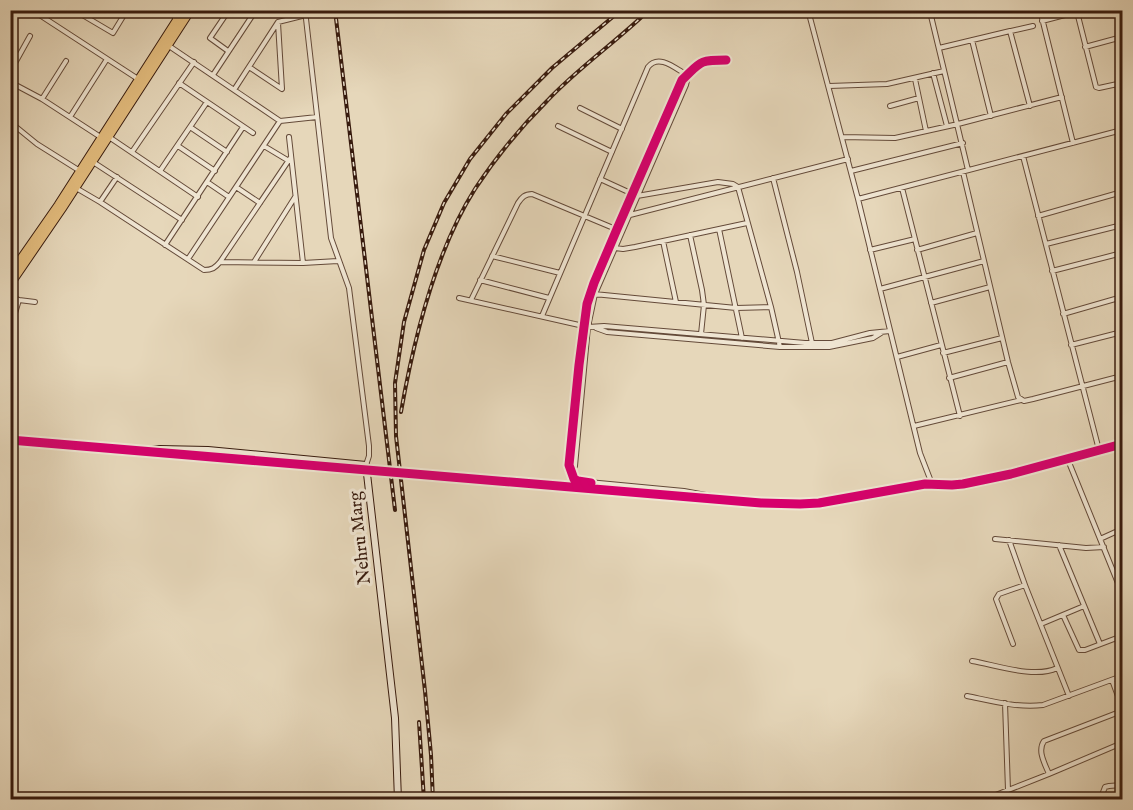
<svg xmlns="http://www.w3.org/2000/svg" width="1133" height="810" font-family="'IM FELL English',serif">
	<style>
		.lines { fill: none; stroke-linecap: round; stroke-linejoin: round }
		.street-casing { stroke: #644a39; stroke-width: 6 }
		.secondary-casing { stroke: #381b0e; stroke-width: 8 }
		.primary-casing { stroke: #381b0e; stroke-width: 9 }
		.street { stroke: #efe5d2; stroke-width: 4 }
		.secondary { stroke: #efe5d2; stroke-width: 6 }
		.primary { stroke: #e3bc7d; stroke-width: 7 }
		.rail-casing { stroke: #381b0e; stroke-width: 4 }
		.rail { stroke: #efe5d2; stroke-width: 1.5; stroke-dasharray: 4.5; stroke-linecap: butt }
		.secondary-bridge-casing { stroke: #381b0e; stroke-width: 8; stroke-linecap: butt }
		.secondary-bridge { stroke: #efe5d2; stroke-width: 6 }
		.cycleway-casing { stroke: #efe5d2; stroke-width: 13 }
		.cycleway { stroke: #d6006c; stroke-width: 9 }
		.labels { text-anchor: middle; stroke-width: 6; stroke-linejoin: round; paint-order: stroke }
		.street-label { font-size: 18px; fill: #381b0e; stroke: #efe5d2 }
	</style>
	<rect width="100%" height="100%" fill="#e6d7ba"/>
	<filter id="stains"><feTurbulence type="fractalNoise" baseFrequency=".00333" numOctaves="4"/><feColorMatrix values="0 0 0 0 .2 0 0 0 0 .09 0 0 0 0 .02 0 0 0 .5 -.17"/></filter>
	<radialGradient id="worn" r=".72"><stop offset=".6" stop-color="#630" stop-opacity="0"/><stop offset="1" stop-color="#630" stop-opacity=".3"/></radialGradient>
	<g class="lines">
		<defs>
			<path id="street" d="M32,10l106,69
				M74,10l39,23 14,-23
				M305,10l26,228 18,50 20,158v10l-3,9
				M808,10l50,189 62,254 12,31
				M945,10l-13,3 -1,3 37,154
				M1040,10l33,133
				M1077,12l19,75 3,1 23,-5
				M1042,21l42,-11
				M175,23v-13
				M1011,31l22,-5
				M972,40l19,76
				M169,46l111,75
				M1085,47l37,-10
				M939,48l71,-17 20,75
				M228,51l-18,-13 19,-28
				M249,67l33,22 -4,-66
				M10,72l20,-36
				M933,73l14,53
				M213,75l43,-65
				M915,79l11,52
				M10,82l32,17 60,39
				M179,83l74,50
				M829,86l58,-2 57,-13
				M234,90l44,-68 28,-7
				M10,91l4,-7
				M42,99l24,-38
				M890,106l29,-8
				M580,108l42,21
				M70,117l37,-58
				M10,122l27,22 43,27
				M558,126l54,26
				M190,127l37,25
				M109,137l89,60
				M289,137l14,126
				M842,137l53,1 63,-14 104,-27
				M178,146l37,25
				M264,146l25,15
				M132,152l62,-90
				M1023,156l76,294
				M93,162l89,58
				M160,171l47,-69
				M851,171l112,-28
				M963,172l45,190 10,35 6,4 9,-2 89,-23
				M773,178l24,94 15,71
				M600,179l37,17 81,-14 15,2 5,3 33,120 9,40
				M207,182l22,15
				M236,187l24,16
				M76,188l24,14 104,68c8,0 11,-2 16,-8l83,1 35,-2
				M902,188l58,228
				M858,199l264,-69
				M100,202l17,-25
				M630,215l218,-56
				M1038,216l84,-24
				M719,229l23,109
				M690,235l12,55 2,15 -3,29
				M663,241l13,61
				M1046,244l76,-19
				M165,245l78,-118
				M615,248l8,1 12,-2 112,-24
				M870,250l45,-11
				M917,250l60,-17
				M492,256l68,17
				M188,259l92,-138 37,-4
				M220,262l71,-105
				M254,262l41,-65
				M1052,271l70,-18
				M480,280l69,18
				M880,289l104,-28
				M594,294l142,14 35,-1
				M10,296l9,4 16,2
				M459,298l129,29 16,-1 201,17h27l38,-10 20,-2
				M471,300l47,-97c4,-6 7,-9 14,-9l86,36
				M931,303l59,-16
				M1063,314l59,-17
				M542,316l106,-249c11,-14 28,2 39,8
				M596,328l11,4 173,15h49l44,-9 8,-5
				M10,330l9,-30
				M1071,345l51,-13
				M943,353l59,-15
				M897,357l44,-12
				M949,378l59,-16
				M914,426l107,-26
				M1068,460l54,133
				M572,472l3,-6 13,-139 7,-33 91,-209 2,-9
				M722,498l-38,-7 -106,-10 -4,-2 -5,-14 16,-154 9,-28 88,-203c19,-18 16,-20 44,-20
				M995,539l91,9 18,-1
				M1100,539l22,-10
				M1009,540l16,45 44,111
				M1059,545l41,99
				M1063,615l16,35h6l37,-14
				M1041,624l43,-18
				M1013,644l-17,-45 3,-5 26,-9
				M972,661c24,4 63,18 85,7
				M1112,680l10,27
				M967,696c25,5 50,12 76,9l79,-29
				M1005,703l3,87
				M1049,774c-4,-10 -12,-23 -5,-33l78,-30
				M983,800l66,-26 73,-31
				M1100,800l5,-13 4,-1 13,-1"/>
			<path id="secondary" d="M10,440l131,12
				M138,452l21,-3 49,1 158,15 29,253 3,82
				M152,453l32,2
				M649,493c49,5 100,13 150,11 42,-1 82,-12 122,-19 14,-2 28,1 41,-1 55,-9 108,-25 160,-40"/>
			<path id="primary" d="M10,274l48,-69 125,-195
				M10,285l52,-76 129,-199"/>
		</defs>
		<use href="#street" class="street-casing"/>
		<use href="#secondary" class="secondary-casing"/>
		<use href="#primary" class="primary-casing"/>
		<use href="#street" class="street"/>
		<use href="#secondary" class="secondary"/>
		<use href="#primary" class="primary"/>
		<defs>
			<path id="rail" d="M335,10l60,500
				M401,412c13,-74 34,-160 74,-223 21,-32 45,-61 72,-88 31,-33 69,-59 102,-91
				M419,722l5,78
				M433,800l-2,-45 -6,-64 -29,-255 -1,-53 9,-61 20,-72 20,-47 26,-44 36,-45 46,-46 69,-58"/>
		</defs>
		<use href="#rail" class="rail-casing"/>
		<use href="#rail" class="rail"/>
		<defs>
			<path id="secondary-bridge" d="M184,455l465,38"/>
		</defs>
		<use href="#secondary-bridge" class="secondary-bridge-casing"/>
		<use href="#secondary-bridge" class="secondary-bridge"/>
		<defs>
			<path id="cycleway" d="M10,440l751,63 39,1 19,-1 106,-19 27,1 11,-1 48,-10 111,-30
				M591,483l-13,-2 -4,-2 -5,-14 10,-100 8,-61 7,-21 23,-54 65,-149c19,-18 16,-20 44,-20"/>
		</defs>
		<use href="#cycleway" class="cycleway-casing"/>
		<use href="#cycleway" class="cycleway"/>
	</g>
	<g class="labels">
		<g class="street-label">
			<text transform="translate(359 538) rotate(-96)" y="6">Nehru Marg</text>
		</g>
	</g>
	<rect width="1133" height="810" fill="none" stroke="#e6d7ba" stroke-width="36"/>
	<rect x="12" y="12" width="1109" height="786" fill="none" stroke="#381b0e" stroke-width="3"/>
	<rect x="18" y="18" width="1097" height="774" fill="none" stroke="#381b0e" stroke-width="1.5"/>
	<rect width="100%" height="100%" filter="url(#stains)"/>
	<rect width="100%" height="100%" fill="url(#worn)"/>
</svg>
